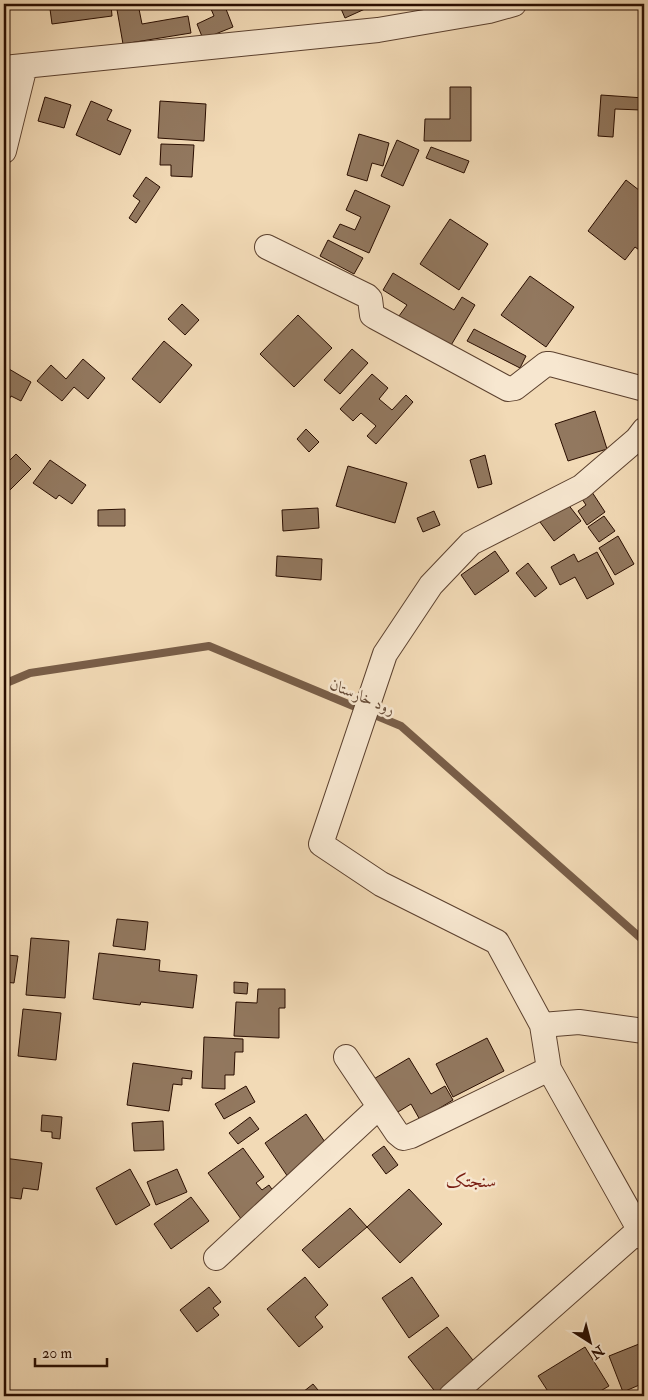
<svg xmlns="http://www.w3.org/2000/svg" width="648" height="1400" font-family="'IM FELL Double Pica',Amiri,serif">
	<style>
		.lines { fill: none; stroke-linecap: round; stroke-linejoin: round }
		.stream { stroke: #795e48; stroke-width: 8 }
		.building { fill: #92785f; stroke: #290d00 }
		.minor-casing { stroke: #5b402e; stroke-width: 26 }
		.minor { stroke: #f7e7d0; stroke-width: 24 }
		.labels { text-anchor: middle; stroke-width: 5; stroke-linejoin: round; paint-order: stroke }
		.water-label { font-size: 16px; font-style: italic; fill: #654a36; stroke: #f7e7d0 }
		.quarter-label { font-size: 18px; fill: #7a1f14; stroke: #f7e7d0 }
	</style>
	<rect width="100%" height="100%" fill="#f2dab6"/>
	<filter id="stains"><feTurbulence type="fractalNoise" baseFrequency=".004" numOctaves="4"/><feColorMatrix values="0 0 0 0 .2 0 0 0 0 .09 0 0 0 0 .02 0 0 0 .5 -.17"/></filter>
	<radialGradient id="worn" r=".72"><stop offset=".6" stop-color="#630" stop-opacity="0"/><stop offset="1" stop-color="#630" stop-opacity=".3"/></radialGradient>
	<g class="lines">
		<path class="stream" d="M4,684l26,-11 179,-27 192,80 243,215"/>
	</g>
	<path class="building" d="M85,4h26l1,12 -60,8 -2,-15z
		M116,4h22l4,20 46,-8 3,17 -68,11z
		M224,4l9,23 -30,12 -6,-15 17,-8 -3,-7z
		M339,4h37l-31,14z
		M450,87h21v54h-47l1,-22h25z
		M601,95l43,3v45h-5l2,-33 -26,-1 -2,28 -15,-1z
		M45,97l26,8 -7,23 -26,-7z
		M91,101l21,9 -5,10 24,10 -11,25 -44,-20z
		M160,101l46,3 -2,37 -46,-3z
		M359,134l30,9 -6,23 -11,-3 -5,18 -20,-6z
		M397,140l22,10 -16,36 -22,-10z
		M161,144l33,1 -2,32 -21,-1v-11h-11z
		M431,147l38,14 -5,12 -38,-15z
		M146,177l14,10 -24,36 -7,-5 11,-17 -7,-5z
		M626,180l18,14v56l-2,2 -7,-5 -10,13 -37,-29z
		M355,190l35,16 -21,47 -36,-16 7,-13 15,6 6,-13 -15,-7z
		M450,219l38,25 -29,46 -39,-26z
		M328,240l35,18 -9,16 -34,-18z
		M393,273l61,37 8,-13 13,8 -25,42 -51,-31 8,-11 -24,-15z
		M530,276l44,31 -28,40 -45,-32z
		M182,304l17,16 -14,15 -17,-16z
		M298,315l34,33 -38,39 -34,-33z
		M474,329l52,27 -6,12 -53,-27z
		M164,341l28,24 -32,38 -28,-24z
		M352,349l16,14 -28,31 -16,-14z
		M83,359l22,19 -17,21 -14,-12 -12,14 -25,-20 14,-16 15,14z
		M4,366l27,16 -10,19 -10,-5 -7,13z
		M372,374l16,14 -9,11 13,11 14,-15 7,7 -37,42 -9,-8 9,-10 -15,-13 -8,8 -13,-12z
		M595,411l12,38 -39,12 -13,-37z
		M306,429l13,13 -10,10 -12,-13z
		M16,454l15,15 -25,25 -2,-2v-26z
		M485,455l7,29 -14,4 -8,-28z
		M50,460l36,25 -14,19 -13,-9 -3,4 -23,-16z
		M348,466l59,17 -12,40 -59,-17z
		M590,489l15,23 -18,13 -9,-14 8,-6 -6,-9z
		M567,503l14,18 -27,20 -14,-19z
		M318,508l1,20 -36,3 -1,-21z
		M125,509v17h-27v-16z
		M434,511l6,14 -17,7 -6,-14z
		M604,516l11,15 -16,11 -11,-15z
		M618,536l16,28 -19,11 -16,-27z
		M495,551l14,20 -34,24 -14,-20z
		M597,552l17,32 -27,15 -12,-22 -15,8 -9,-18 23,-13 4,8z
		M277,556l45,3 -1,21 -45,-4z
		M528,563l19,25 -12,9 -19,-24z
		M117,919l31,3 -3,28 -32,-4z
		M4,938l5,1 -2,16 11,1 -4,27 -10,-1z
		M31,938l38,3 -4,57 -39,-3z
		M99,953l61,7 -1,11 38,4 -4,33 -52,-6 -1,3 -47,-6z
		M234,982l14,1 -1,11 -13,-1z
		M258,989h27v19h-6v30l-45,-2 2,-34 21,1z
		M23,1009l38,4 -5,47 -38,-4z
		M204,1037l39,2v13h-8l-1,23h-9v14l-23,-1z
		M487,1038l17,33 -51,26 -17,-33z
		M409,1058l22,36 14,-8 8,14 -33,20 -9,-16 -18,11 -21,-35z
		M133,1063l59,8 -1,8 -9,-1v7l-9,-1 -4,27 -42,-6z
		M246,1086l9,16 -31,17 -9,-15z
		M306,1114l23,34 -41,29 -23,-34z
		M42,1115l20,2 -2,22 -8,-1v-6l-11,-1z
		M250,1117l9,12 -21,15 -9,-11z
		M163,1121l1,29 -30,1 -2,-28z
		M384,1146l14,19 -12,9 -14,-19z
		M243,1148l21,29 -8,6 6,7 7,-5 9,13 -34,25 -36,-50z
		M4,1158l38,5 -4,27 -15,-2 -2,11 -17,-2z
		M130,1169l20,36 -34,20 -20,-37z
		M177,1169l10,23 -31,13 -9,-23z
		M409,1189l33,35 -42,39 -33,-36z
		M191,1197l18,24 -38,28 -17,-25z
		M350,1208l17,19 -48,41 -17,-18z
		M305,1277l23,28 -13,12 8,10 -24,20 -32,-38z
		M412,1277l27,39 -30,22 -27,-40z
		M209,1287l12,15 -8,6 6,7 -22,17 -17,-22z
		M447,1327l29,37 -39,30 -29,-37z
		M644,1342v41l-21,9 -14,-36z
		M585,1347l24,39 -17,10h-41l-13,-20z
		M313,1384l10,12h-25z"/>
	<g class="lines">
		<defs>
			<path id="minor" d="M4,68l374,-38 111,-19 25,-7
				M4,151l21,-85
				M267,247l100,49 3,3 2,16 3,2 133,72 7,-1 31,-24h4l94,25
				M644,430l-7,9 -56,48 -110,56 -40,42 -46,69 -64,190 60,40 116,58 45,83 7,44 95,169
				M542,1025l37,-3 65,9
				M346,1057l51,76 6,5 8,-2 138,-67
				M216,1258l163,-151
				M451,1396l188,-166"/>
		</defs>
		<use href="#minor" class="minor-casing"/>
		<use href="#minor" class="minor"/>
	</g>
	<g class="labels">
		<g class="water-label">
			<text transform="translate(363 696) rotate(23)" y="6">رود خارستان</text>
		</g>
		<g class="quarter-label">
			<text x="471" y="1187">سنجتک</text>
		</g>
	</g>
	<rect width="648" height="1400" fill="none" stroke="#f2dab6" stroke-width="20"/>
	<rect x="5" y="5" width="638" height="1390" fill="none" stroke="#290d00" stroke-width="2.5"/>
	<rect x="10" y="10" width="628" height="1380" fill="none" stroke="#290d00"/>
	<g transform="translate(590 1342) rotate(144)" stroke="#f7e7d0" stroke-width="4" paint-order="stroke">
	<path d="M0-4L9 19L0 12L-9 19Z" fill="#290d00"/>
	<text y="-8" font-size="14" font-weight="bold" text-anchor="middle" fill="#290d00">N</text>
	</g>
	<path d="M35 1358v8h72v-8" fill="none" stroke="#290d00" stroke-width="2.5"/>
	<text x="42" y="1358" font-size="15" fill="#290d00" stroke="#f7e7d0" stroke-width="4" paint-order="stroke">20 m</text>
	<rect width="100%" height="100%" filter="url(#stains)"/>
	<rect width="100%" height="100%" fill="url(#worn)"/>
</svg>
